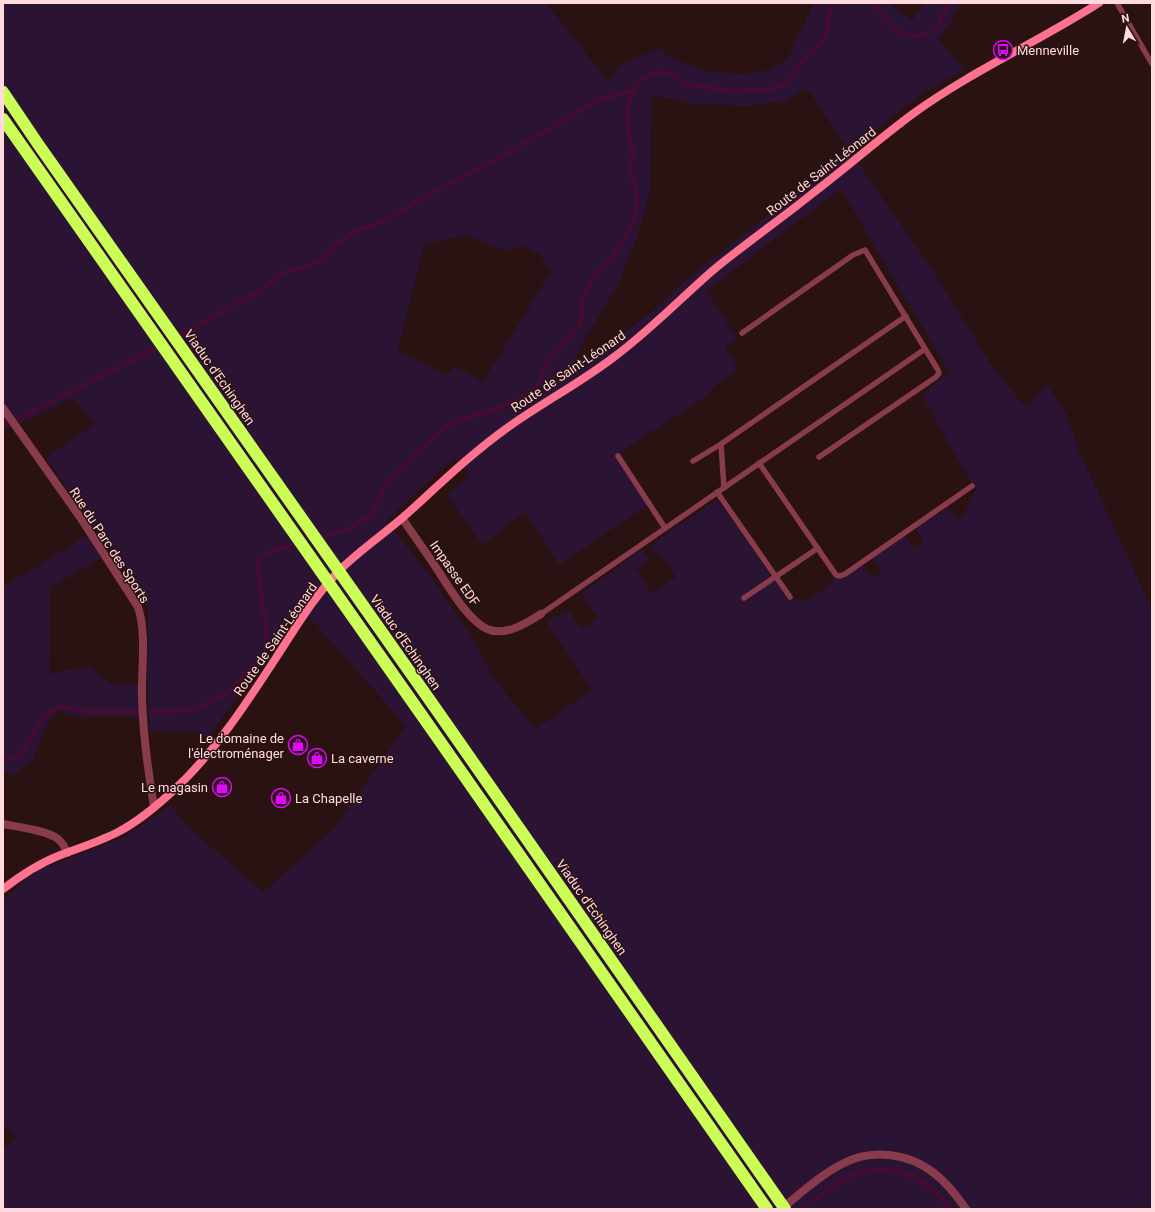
<svg xmlns="http://www.w3.org/2000/svg" width="1155" height="1212" font-family="Roboto,sans-serif">
	<style>
		.green { fill: #2b1433; fill-rule: evenodd }
		.lines { fill: none; stroke-linecap: round; stroke-linejoin: round }
		.stream { stroke: #480b2f; stroke-width: 3.5 }
		.lane { stroke: #883c4b; stroke-width: 5.5 }
		.street { stroke: #883c4b; stroke-width: 8 }
		.secondary { stroke: #fd728e; stroke-width: 8 }
		.highway-bridge { stroke: #ccfd56; stroke-width: 12 }
		.labels { text-anchor: middle; stroke-width: 3; stroke-linejoin: round; paint-order: stroke }
		.poi-label { font-size: 13px; fill: #ffdade; stroke: #2a1112; text-anchor: start }
		.street-label { font-size: 13px; fill: #ffdade; stroke: #2a1112 }
	</style>
	<rect width="100%" height="100%" fill="#2a1112"/>
	<path class="green" d="M3,3h543l62,78 10,-15 41,-18 8,8 39,15 35,3 29,-4 18,-12 26,-55h75l23,18 12,-18h38l-11,19 -13,17 27,30 -47,27 -68,55 83,120 59,95 35,43 20,-25 20,31 11,34 74,160v600h-1149v-61l15,-9 -15,-16v-223l35,-30 85,-32 48,-33 17,22 75,65 71,-63 72,-103 -91,-103 -19,-15 -25,37 -4,13 -61,81 -11,-8h-46l-2,-62 1,-61 -102,-150 49,-34 -22,-26 -70,33zM807,88l42,63 -12,8 -53,44 -92,72 -43,39 -80,59 16,-34 35,-58 17,-44 13,-45 2,-97 43,9 51,2 37,-5zM841,189l108,183 -24,20 -2,6 38,67 15,24 -14,29h-5l-9,-10 -33,20 8,13v2l-8,5 -2,-1 -8,-12 -34,23 9,11 1,3 -9,6 -9,-14 -22,15 -6,-1 -6,8 -21,14 -20,-1 -69,-97 -3,-1 -3,1 -63,44 7,9 3,-1 16,23 -25,16 -15,-24 13,-10 -5,-7 -4,-1 -55,40 -2,6 15,21 -17,11 -11,-17 -8,2 -16,7 46,69 -56,39 -41,-49 -25,-46 -38,-56 -46,-57 68,-63 16,17 -23,19 35,51 43,-33 4,5 30,48 89,-60 -33,-49 94,-62 3,-6 27,-19 -14,-21 12,-10 -31,-47zM466,235l39,16 18,-6 16,9 12,17 -68,111 -29,-16 -7,10 -50,-25 28,-107z
		M86,536l15,22 -50,29 -2,87 40,-8 22,18 29,1 1,32h-65l-18,-7 -8,10 -16,35 1,4 -21,15 -11,-1v-187l27,-15z"/>
	<g class="lines">
		<path class="stream" d="M873,3c8,9 15,22 25,28 5,3 12,5 18,5 19,0 27,-17 31,-33
			M3,426l134,-68 121,-66 13,-9 7,-8 13,-5 12,-2 13,-5 8,-6 12,-13 17,-11 11,-5 19,-6 33,-20 101,-54 83,-49 33,-8
			M319,538l14,-4 17,-6 18,-11 7,-8 11,-25 53,-52 9,-6 12,-6 30,-9 23,-9 15,-8 10,-9 9,-22 33,-39 2,-6 -1,-17 12,-23 8,-10 9,-8 15,-22 8,-18 5,-20 -8,-31 3,-15 -6,-34 1,-16 5,-13 6,-10 14,-8 11,-1 8,2 11,10 50,7 23,-1 15,-1 13,-5 25,-31 13,-10 4,-8 2,-9v-9l5,-14
			M150,712l34,-1 8,-1 9,-4 25,-12 21,-21 19,-22v-13l-1,-19 -7,-44 -1,-11 6,-9 10,-5 25,-6
			M3,759c19,4 29,-27 39,-39 5,-7 13,-10 21,-14 25,8 47,6 73,5
			M813,1201c11,-8 22,-17 34,-23 38,-19 79,-2 103,31
			M802,1209l3,-2"/>
		<path class="lane" d="M1117,3l35,61
			M742,333l111,-78 12,-5 73,120 1,3 -3,4 -117,80
			M721,444l3,44
			M618,456l47,72
			M693,461l28,-17 185,-128
			M759,463l77,112 4,1 5,-2 127,-88
			M717,492l73,105
			M744,598l74,-50
			M541,614l384,-265"/>
		<path class="street" d="M3,408l79,112 56,87c9,27 3,63 4,91 1,37 6,73 12,109
			M402,518c10,15 21,30 31,45 13,19 33,56 54,66 19,8 39,-6 54,-15
			M3,824c15,3 43,6 55,15 5,4 7,8 9,14
			M781,1209c19,-15 39,-34 61,-45 29,-16 66,-11 92,9 12,9 23,23 32,36"/>
		<path class="secondary" d="M3,889c17,-13 35,-25 55,-33 20,-8 41,-14 60,-24 21,-11 40,-27 57,-43 43,-40 76,-93 108,-142 18,-28 36,-57 60,-80 21,-20 45,-36 66,-55 32,-29 63,-59 98,-84 35,-25 73,-45 107,-71 35,-26 65,-57 97,-85 33,-28 69,-52 102,-79 34,-26 67,-55 101,-80 58,-42 124,-71 185,-110"/>
		<path class="highway-bridge" d="M3,92l35,52 398,565 349,500
			M3,119l420,598 344,492"/>
	</g>
	<defs>
		<symbol id="bus-ring" viewBox="-11 -11 22 22"><circle r="9.5" fill="#2a1112" stroke="#de08fc" stroke-width="1.5"/><path d="M-5-6H5V4H4V6H2V4H-2V6H-4V4H-5ZM-3.5-4V0h7V-4ZM-3.5 1.2v1.5H-2V1.2ZM2 1.2v1.5H3.5V1.2Z" fill="#de08fc"/></symbol>
		<symbol id="shop-ring" viewBox="-11 -11 22 22"><circle r="9.5" fill="#2a1112" stroke="#de08fc" stroke-width="1.5"/><path d="M-5-2.5h2.3a2.7 3.5 0 0 1 5.4 0H5L5.5 6h-11ZM-1.5-2.5h3a1.5 2.3 0 0 0-3 0Z" fill="#de08fc"/></symbol>
	</defs>
	<g fill-rule="evenodd">
		<use href="#bus-ring" x="992" y="39" width="22" height="22"/>
		<use href="#shop-ring" x="287" y="734" width="22" height="22"/>
		<use href="#shop-ring" x="306" y="747" width="22" height="22"/>
		<use href="#shop-ring" x="211" y="776" width="22" height="22"/>
		<use href="#shop-ring" x="270" y="787" width="22" height="22"/>
	</g>
	<g class="labels">
		<g class="poi-label">
			<text x="1017" y="55">Menneville</text>
			<text x="284" y="743" text-anchor="end">Le domaine de<tspan x="284" dy="15">l'électroménager</tspan></text>
			<text x="331" y="763">La caverne</text>
			<text x="208" y="792" text-anchor="end">Le magasin</text>
			<text x="295" y="803">La Chapelle</text>
		</g>
		<g class="street-label">
			<text transform="translate(821 171) rotate(-38)" y="5">Route de Saint-Léonard</text>
			<text transform="translate(568 371) rotate(-34)" y="5">Route de Saint-Léonard</text>
			<text transform="translate(220 377) rotate(55)" y="5">Viaduc d'Echinghen</text>
			<text transform="translate(110 545) rotate(57)" y="5">Rue du Parc des Sports</text>
			<text transform="translate(455 573) rotate(55)" y="5">Impasse EDF</text>
			<text transform="translate(275 639) rotate(-55)" y="5">Route de Saint-Léonard</text>
			<text transform="translate(406 642) rotate(55)" y="5">Viaduc d'Echinghen</text>
			<text transform="translate(592 907) rotate(55)" y="5">Viaduc d'Echinghen</text>
		</g>
	</g>
	<rect width="1155" height="1212" fill="none" stroke="#ffdade" stroke-width="8"/>
	<g transform="translate(1127 28) rotate(350)" stroke="#2a1112" stroke-width="3" paint-order="stroke">
	<path d="M0-3L7 15L0 10L-7 15Z" fill="#ffdade"/>
	<text y="-6" font-size="11" font-weight="bold" text-anchor="middle" fill="#ffdade">N</text>
	</g>
</svg>
